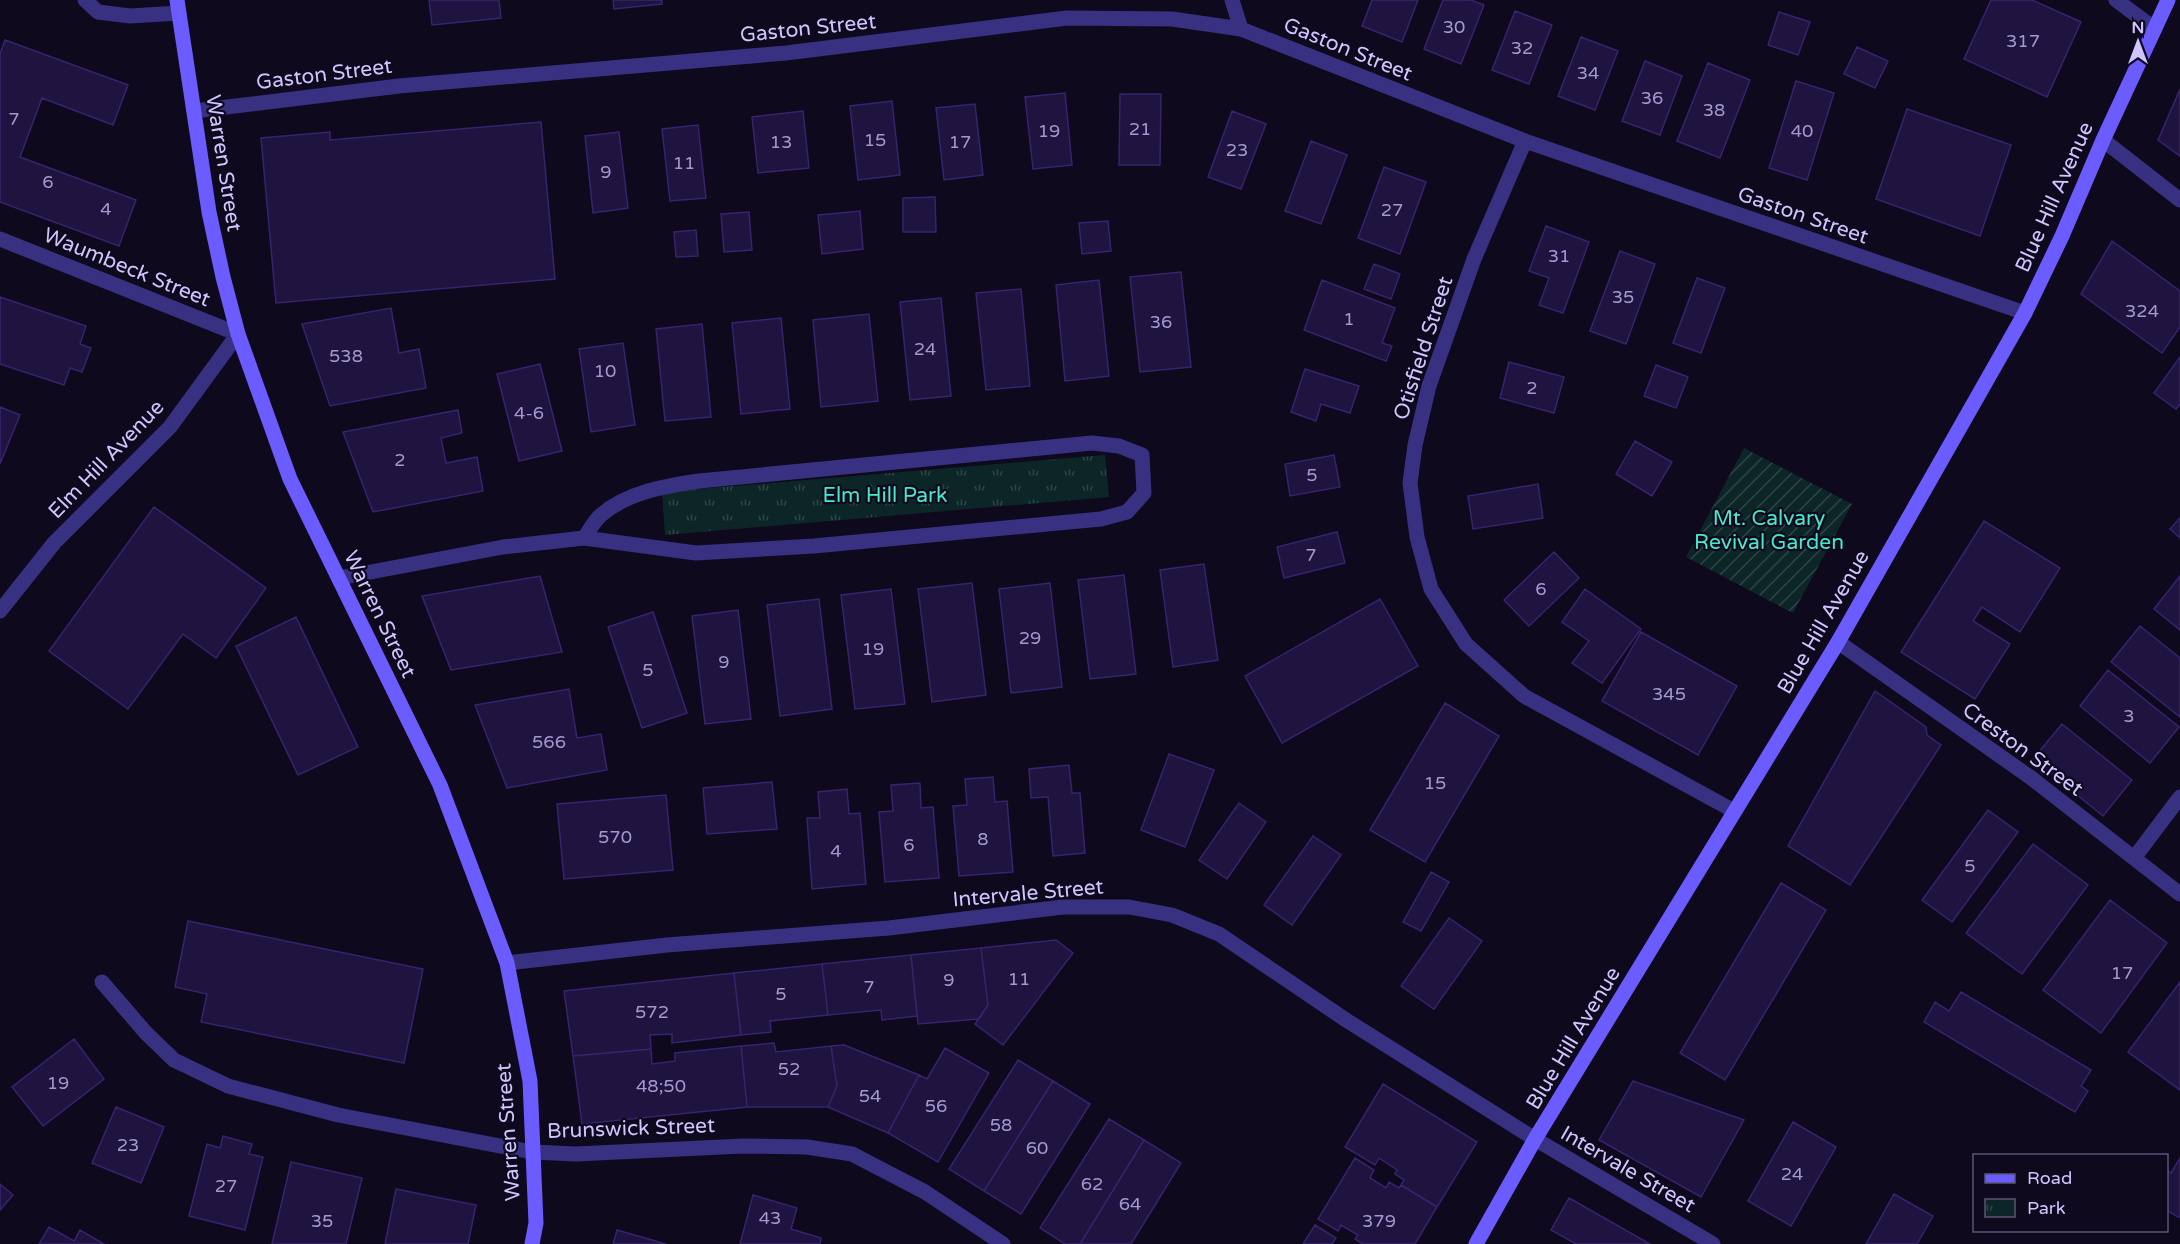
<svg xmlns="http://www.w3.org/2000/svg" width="2180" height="1244" font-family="'Varela Round',sans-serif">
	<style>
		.park { fill: url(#park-tufts) }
		.garden { fill: url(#garden-furrows) }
		.building { fill: #1f143f; stroke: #37236e; stroke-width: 1.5 }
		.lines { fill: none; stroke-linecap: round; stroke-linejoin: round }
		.service { stroke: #383081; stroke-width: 15 }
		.minor { stroke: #383081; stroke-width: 15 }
		.secondary { stroke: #6b5cff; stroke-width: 15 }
		.labels { text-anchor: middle; stroke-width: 4.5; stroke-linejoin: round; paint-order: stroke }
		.number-label { font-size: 18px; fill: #a399cf }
		.street-label { font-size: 21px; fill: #cfc5ff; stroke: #0e091d }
		.park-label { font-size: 21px; fill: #47e9cb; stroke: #0e091d }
	</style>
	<defs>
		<pattern id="park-tufts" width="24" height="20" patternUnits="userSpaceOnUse" patternTransform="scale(1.5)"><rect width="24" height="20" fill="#0c2627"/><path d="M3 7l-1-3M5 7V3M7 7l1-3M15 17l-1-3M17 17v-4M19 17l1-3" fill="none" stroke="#2e4447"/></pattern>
		<pattern id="garden-furrows" width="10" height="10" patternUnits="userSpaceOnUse" patternTransform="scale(1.5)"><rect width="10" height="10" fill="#0c2627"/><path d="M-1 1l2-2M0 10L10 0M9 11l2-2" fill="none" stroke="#2e4447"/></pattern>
	</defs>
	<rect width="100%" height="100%" fill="#0e091d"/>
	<path class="park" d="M1105,455l4,42 -444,38 -3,-43z"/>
	<path class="garden" d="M1744,448l108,56 -59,109 -107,-56z"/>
	<path class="building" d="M429,0h70l2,18 -69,7z
		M613,0h49v4l-48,5z
		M1372,0h46l-16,42 -40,-16z
		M1443,0h28l13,5 -23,59 -37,-15z
		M1991,0h41l49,22 -34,75 -83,-38z
		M1515,11l37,14 -23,59 -37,-14z
		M1779,12l31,10 -12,33 -30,-10z
		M1581,37l37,14 -23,59 -37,-14z
		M5,40l123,45 -15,40 -71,-27 -22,59 116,43 -17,46 -119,-44v-148z
		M1857,47l31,14 -13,27 -31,-14z
		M1645,61l37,15 -22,59 -38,-14z
		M1708,63l42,17 -30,78 -43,-17z
		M1796,81l38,12 -27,87 -38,-12z
		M2180,89v67l-22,-16z
		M1065,93l7,72 -39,4 -8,-72z
		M1120,94h41l-1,71h-41z
		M892,101l8,74 -42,5 -8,-74z
		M975,104l8,71 -39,5 -8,-72z
		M1907,109l104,36 -31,91 -104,-37z
		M803,111l6,57 -51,5 -6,-56z
		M1232,111l34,13 -25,65 -33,-12z
		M541,122l14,157 -279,24 -15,-165 69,-6v8z
		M698,125l8,73 -36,3 -8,-72z
		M619,132l9,76 -35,5 -8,-77z
		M1311,141l36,14 -26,69 -36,-13z
		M1384,167l42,15 -26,72 -42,-16z
		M935,197l1,35h-33v-34z
		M860,211l3,38 -41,5 -4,-39z
		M749,212l3,38 -28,2 -3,-38z
		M1108,221l3,30 -29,3 -3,-31z
		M1546,226l43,16 -26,71 -24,-8 10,-27 -20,-7z
		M696,230l2,26 -22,1 -2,-25z
		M2112,241l68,50v36l-18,26 -81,-59z
		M1620,251l35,13 -29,80 -36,-13z
		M1374,264l26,10 -9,25 -27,-10z
		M1181,272l10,95 -51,5 -10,-95z
		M1697,278l28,10 -24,65 -28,-10z
		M1099,280l10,96 -44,5 -9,-96z
		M1322,280l73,28 -13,35 10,3 -6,15 -82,-31z
		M1021,289l9,97 -44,4 -10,-97z
		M0,297l86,29 -6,18 11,4 -9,24 -12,-4 -6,17 -64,-21z
		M941,298l10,98 -41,4 -10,-98z
		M391,308l8,45 20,-4 7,39 -96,18 -28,-82z
		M869,314l9,87 -57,6 -8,-87z
		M781,318l9,91 -49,5 -9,-91z
		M702,324l9,93 -46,4 -9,-92z
		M623,343l12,82 -44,7 -12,-83z
		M2180,357v47l-4,5 -22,-16z
		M1509,362l55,15 -10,36 -54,-15z
		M540,364l22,87 -43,10 -22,-87z
		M1656,365l32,12 -12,31 -32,-12z
		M1305,369l54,17 -9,27 -29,-9 -5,17 -25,-9z
		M0,407l20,8 -20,49z
		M458,410l4,23 -21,5 5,25 31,-6 6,34 -110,21 -30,-80z
		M1635,441l37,21 -20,34 -36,-22z
		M1334,455l6,32 -50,9 -5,-32z
		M1538,484l5,34 -70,11 -5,-33z
		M154,507l112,81 -50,70 -33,-24 -55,75 -79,-58z
		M2180,518v20l-10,-9z
		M1984,521l76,47 -40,64 -38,-25 -9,14 37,23 -35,55 -74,-47z
		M1337,532l8,31 -61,15 -7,-31z
		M1554,552l25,26 -50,48 -25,-26z
		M1204,564l14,96 -45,7 -13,-97z
		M1124,575l12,99 -46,5 -12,-99z
		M540,576l22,76 -111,18 -29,-74z
		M2180,576v54l-26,-21z
		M972,583l14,112 -54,7 -14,-113z
		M1050,583l12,104 -51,6 -12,-104z
		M891,589l14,115 -50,5 -14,-114z
		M1585,589l56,40 -39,54 -30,-20 17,-22 -27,-19z
		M819,599l13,110 -52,7 -13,-111z
		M1380,599l38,67 -136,77 -37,-67z
		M738,610l13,109 -46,5 -13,-108z
		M653,612l34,101 -45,15 -34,-101z
		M296,617l62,130 -60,28 -62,-129z
		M2140,626l40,32v59l-69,-55z
		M1641,632l96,54 -39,69 -96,-54z
		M2108,670l71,57 -29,36 -70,-57z
		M569,689l8,49 24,-4 6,36 -100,18 -32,-83z
		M1875,691l51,36 1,8 14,10 -91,140 -62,-39z
		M1445,703l54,33 -74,126 -55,-32z
		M2062,724l70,56 -29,36 -70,-57z
		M1169,754l45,16 -29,77 -44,-17z
		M1069,765l3,28h8l5,60 -32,3 -5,-59 -17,1 -2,-29z
		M993,777l2,25 12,-1 6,71 -54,4 -6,-70 14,-1 -2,-26z
		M772,782l5,47 -70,5 -4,-46z
		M920,783l1,25 12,-1 6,71 -54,4 -6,-70 14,-1 -2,-26z
		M847,789l2,25 11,-1 6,71 -54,5 -5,-71h13l-2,-26z
		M666,795l7,75 -109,9 -7,-75z
		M1239,803l27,19 -39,57 -28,-19z
		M1988,810l30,22 -66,90 -30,-22z
		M1313,836l28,19 -49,70 -28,-20z
		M2033,844l55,41 -66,89 -56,-41z
		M1431,872l18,10 -28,49 -18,-9z
		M1781,883l45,27 -101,170 -45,-27z
		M2110,900l57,43 -66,90 -58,-43z
		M1449,918l33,23 -48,68 -33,-23z
		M188,921l235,48 -19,94 -203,-41 6,-28 -32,-7z
		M1056,940l17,13 -70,92 -28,-21 13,-19 -7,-57z
		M981,948l7,57 -9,14 -61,5 -7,-69z
		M911,955l6,61 -35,4 -1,-10 -53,5 -6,-51z
		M822,964l6,51 -58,6 1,11 -30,3 -7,-62z
		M734,973l7,62 -69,8v-9l-22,1 1,14 -78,7 -9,-65z
		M2180,982v108l-52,-38z
		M1961,992l130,78 -10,16 7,5 -13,21 -151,-90 11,-20 14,9z
		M74,1039l30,40 -61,47 -31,-39z
		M774,1043l2,9 55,-6 6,40 -9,21h-81l-6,-61z
		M844,1045l75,30 -31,58 -60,-26 9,-21 -6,-40z
		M741,1046l6,61 -165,17 -9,-68 78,-7 1,15 23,-3v-8z
		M945,1048l44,25 -51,89 -50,-29 31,-58 8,4z
		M1018,1060l35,21 -69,110 -35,-22z
		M1053,1081l37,23 -69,110 -37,-23z
		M1633,1081l111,39 -43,77 -102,-57z
		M1383,1084l94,58 -40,65 -36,-22 3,-5 -9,-6 2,-4 -18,-12 -4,7 -30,-18z
		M116,1107l48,20 -23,56 -49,-20z
		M1109,1119l35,21 -64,104h-15l-25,-16z
		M1793,1122l43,25 -45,79 -43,-25z
		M223,1136l29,8 -3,10 14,3 -18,73 -56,-14 18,-72 13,4z
		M1144,1140l37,23 -50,81h-51z
		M1355,1158l19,12 -4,8 16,10 3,-6 10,6 2,-3 36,22 -22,37h-52l-8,-5 3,-4 -17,-10 -3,6 -20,-12z
		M2180,1158v60l-14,-8v-40l5,3z
		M291,1162l71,16 -16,66h-74z
		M0,1184l13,11 -13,15z
		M396,1189l80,16 -8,39h-83z
		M1894,1194l39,22 -16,28h-51z
		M753,1195l44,13 -6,21 30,9 -1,6h-80z
		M1569,1198l81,46h-74l-25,-14z
		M1315,1225l21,13 -4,6h-29z
		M49,1227l25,14 6,-11 24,14h-65z
		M617,1230l49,14h-53z"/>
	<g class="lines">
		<path class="service" d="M85,0l13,12 32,4 49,-3"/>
		<path class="minor" d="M1232,0l9,29
			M2116,0l39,29
			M194,111l205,-25 387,-33 281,-35 105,1 69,10 284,112 500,172
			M2103,140l77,60
			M1525,141l-51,118 -45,127 -14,59 -5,38 7,54 14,52 35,55 58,52 210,115
			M0,239l238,95 -68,93 -116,116 -54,68
			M339,578l164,-31 81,-9 112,15 118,-7 287,-27 26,-7 17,-19 -2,-38 -23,-9 -27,-3 -393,38c-34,5 -71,11 -98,34 -7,6 -12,16 -17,23
			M1838,642l192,135 150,117
			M2134,858l46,-61
			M507,963l160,-18 222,-17 174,-21h66l43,8 47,19 127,86 189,119 178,105
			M102,982l44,51 28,27 54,26 110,29 194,37 44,2 167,-8 64,1 45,7 73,38 78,52"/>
		<path class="secondary" d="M177,0l32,212 14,65 15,57 52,145 150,306 67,178 23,118 6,142 -4,21
			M1476,1244l59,-105 303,-497 187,-329 37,-77 41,-96 65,-140"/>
	</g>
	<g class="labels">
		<g class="number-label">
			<text x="1454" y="33">30</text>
			<text x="2023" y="47">317</text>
			<text x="1522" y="54">32</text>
			<text x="1588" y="79">34</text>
			<text x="1652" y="104">36</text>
			<text x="1714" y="116">38</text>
			<text x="14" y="125">7</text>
			<text x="1140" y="135">21</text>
			<text x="1049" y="137">19</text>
			<text x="1802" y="137">40</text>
			<text x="875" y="146">15</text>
			<text x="781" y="148">13</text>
			<text x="960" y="148">17</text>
			<text x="1237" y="156">23</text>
			<text x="684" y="169">11</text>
			<text x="606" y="178">9</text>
			<text x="48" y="188">6</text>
			<text x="106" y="215">4</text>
			<text x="1392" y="216">27</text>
			<text x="1559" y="262">31</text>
			<text x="1623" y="303">35</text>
			<text x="2142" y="317">324</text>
			<text x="1349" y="325">1</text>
			<text x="1161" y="328">36</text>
			<text x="925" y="355">24</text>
			<text x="346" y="362">538</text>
			<text x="605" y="377">10</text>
			<text x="1532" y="394">2</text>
			<text x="529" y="419">4-6</text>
			<text x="400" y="466">2</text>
			<text x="1312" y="481">5</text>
			<text x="1311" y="561">7</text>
			<text x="1541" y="595">6</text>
			<text x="1030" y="644">29</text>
			<text x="873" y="655">19</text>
			<text x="724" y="668">9</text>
			<text x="648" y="676">5</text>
			<text x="1669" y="700">345</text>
			<text x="2129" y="722">3</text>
			<text x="549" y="748">566</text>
			<text x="1435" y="789">15</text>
			<text x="615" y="843">570</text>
			<text x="983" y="845">8</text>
			<text x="909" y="851">6</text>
			<text x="836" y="857">4</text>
			<text x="1970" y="872">5</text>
			<text x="2122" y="979">17</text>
			<text x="1019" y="985">11</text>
			<text x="949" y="986">9</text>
			<text x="869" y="993">7</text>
			<text x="781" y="1000">5</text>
			<text x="652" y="1018">572</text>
			<text x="789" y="1075">52</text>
			<text x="58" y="1089">19</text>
			<text x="661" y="1092">48;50</text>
			<text x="870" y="1102">54</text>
			<text x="936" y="1112">56</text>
			<text x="1001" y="1131">58</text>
			<text x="128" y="1151">23</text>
			<text x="1037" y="1154">60</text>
			<text x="1792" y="1180">24</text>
			<text x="1092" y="1190">62</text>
			<text x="226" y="1192">27</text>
			<text x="1130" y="1210">64</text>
			<text x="770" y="1224">43</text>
			<text x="322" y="1227">35</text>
			<text x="1379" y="1227">379</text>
		</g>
		<g class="street-label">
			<text transform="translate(808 28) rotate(-6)" y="7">Gaston Street</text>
			<text transform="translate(1348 49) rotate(22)" y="7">Gaston Street</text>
			<text transform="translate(324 74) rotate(-7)" y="7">Gaston Street</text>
			<text transform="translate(224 163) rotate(81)" y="7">Warren Street</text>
			<text transform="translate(2054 197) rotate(-66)" y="7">Blue Hill Avenue</text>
			<text transform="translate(1803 215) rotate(19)" y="7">Gaston Street</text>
			<text transform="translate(127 267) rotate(22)" y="7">Waumbeck Street</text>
			<text transform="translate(1423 348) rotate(-72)" y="7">Otisfield Street</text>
			<text transform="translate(106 459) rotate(-46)" y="7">Elm Hill Avenue</text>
			<text transform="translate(380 614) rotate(64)" y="7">Warren Street</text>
			<text transform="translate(1823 622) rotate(-60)" y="7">Blue Hill Avenue</text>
			<text transform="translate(2023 749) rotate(36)" y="7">Creston Street</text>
			<text transform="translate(1028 893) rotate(-5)" y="7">Intervale Street</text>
			<text transform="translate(1573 1038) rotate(-59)" y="7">Blue Hill Avenue</text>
			<text transform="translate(631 1128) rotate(-2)" y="7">Brunswick Street</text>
			<text transform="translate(508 1132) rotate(-94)" y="7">Warren Street</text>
			<text transform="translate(1628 1169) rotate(30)" y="7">Intervale Street</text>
		</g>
		<g class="park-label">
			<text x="885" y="502">Elm Hill Park</text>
			<text x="1769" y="525">Mt. Calvary<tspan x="1769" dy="24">Revival Garden</tspan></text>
		</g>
	</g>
	<rect x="1973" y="1154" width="195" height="78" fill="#0e091d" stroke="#5b5477" stroke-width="1.5"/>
	<rect x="1985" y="1174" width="30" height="9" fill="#6b5cff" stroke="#5b5477" stroke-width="1.5"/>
	<text x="2027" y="1184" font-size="18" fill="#cfc5ff">Road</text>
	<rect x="1985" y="1199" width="30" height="18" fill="url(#park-tufts)" stroke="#5b5477" stroke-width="1.5"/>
	<text x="2027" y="1214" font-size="18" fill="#cfc5ff">Park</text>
	<g transform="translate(2138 42)" stroke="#0e091d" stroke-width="4.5" paint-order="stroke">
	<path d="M0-4.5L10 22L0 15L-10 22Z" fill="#cfc5ff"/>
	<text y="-9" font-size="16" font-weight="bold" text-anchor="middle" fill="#cfc5ff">N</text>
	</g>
</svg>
